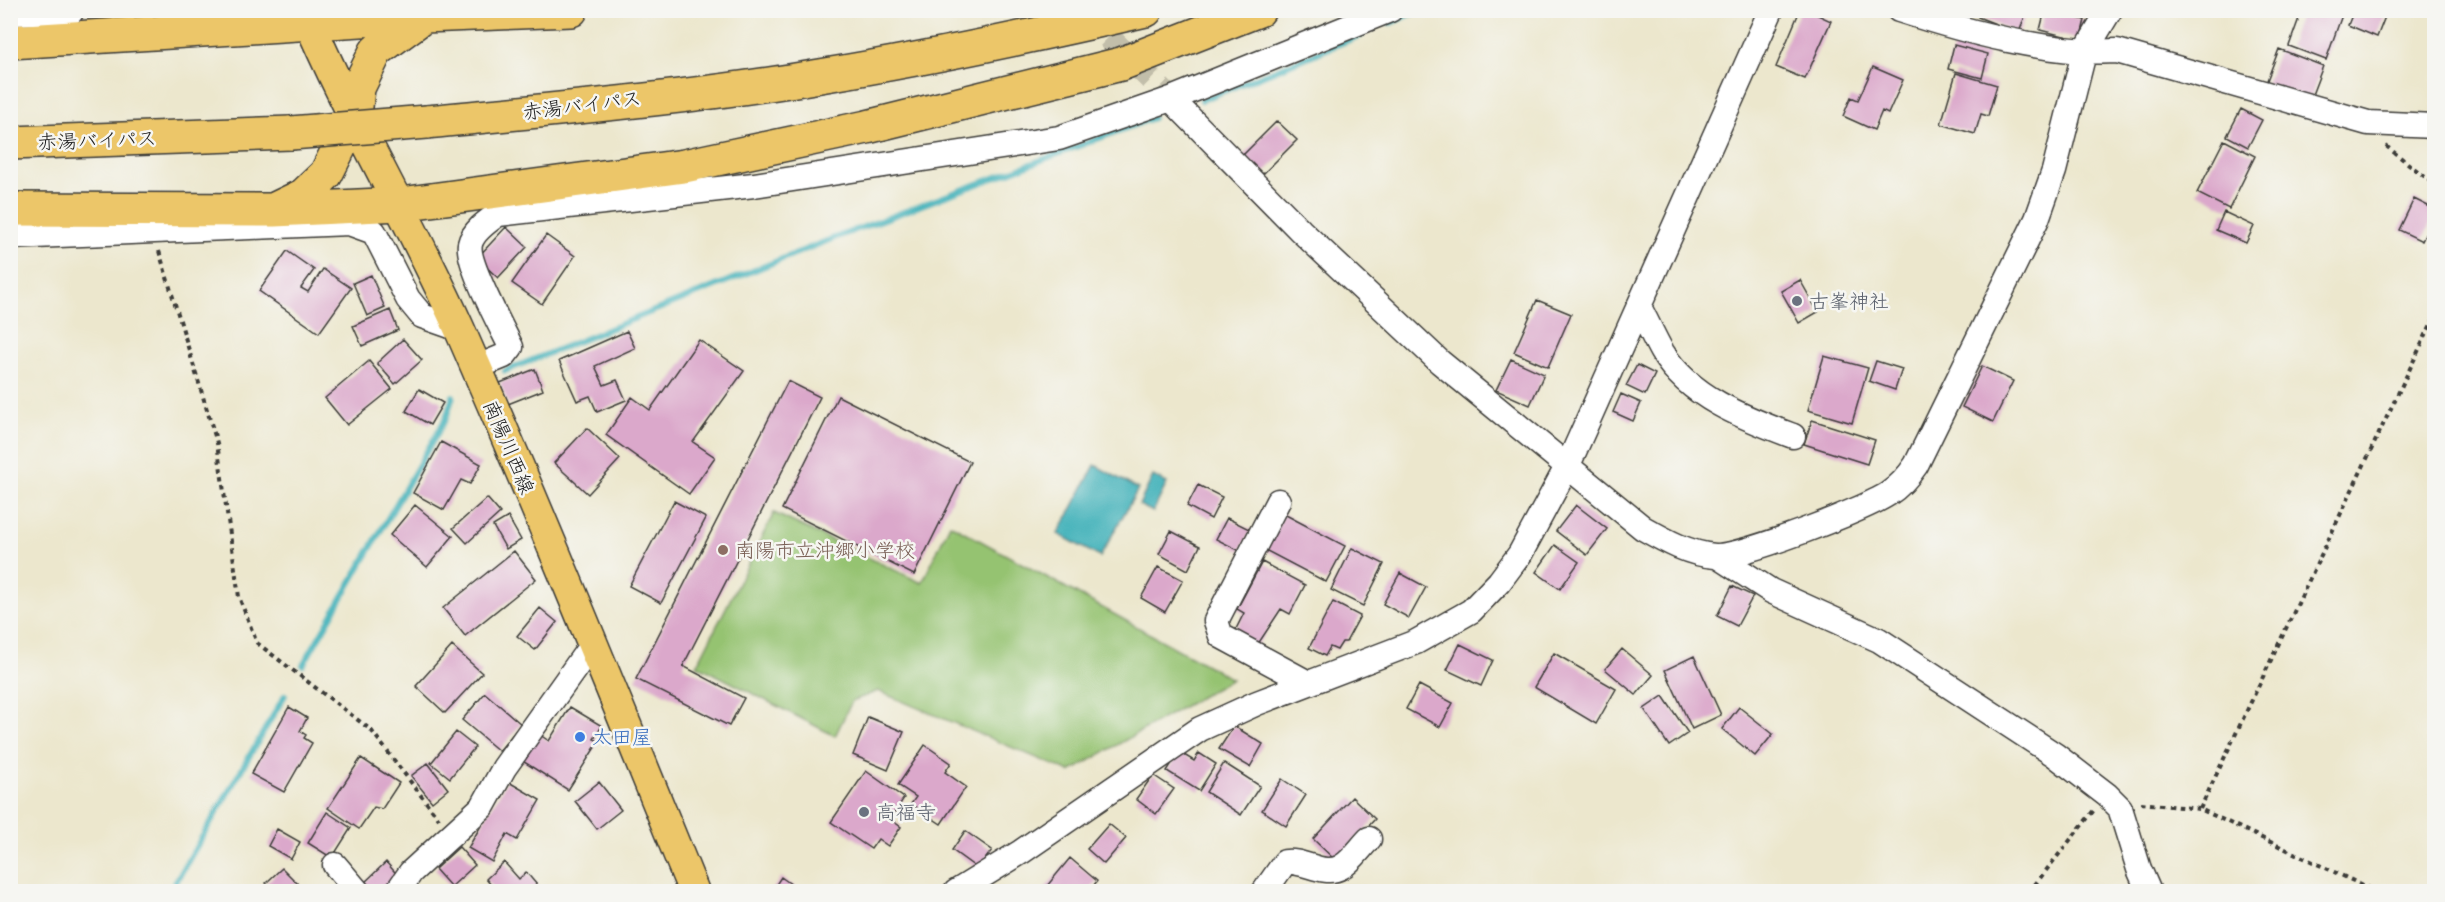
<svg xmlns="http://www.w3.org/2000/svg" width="2445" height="902" font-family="'Balsamiq Sans','Klee One',sans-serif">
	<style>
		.green { fill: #95c371; stroke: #587046; stroke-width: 1.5 }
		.water { fill: #41b1b9; stroke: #2e666a; stroke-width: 1.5 }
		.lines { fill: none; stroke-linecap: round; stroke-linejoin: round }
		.stream { stroke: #41b1b9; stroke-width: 6 }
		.building { fill: #dba8cb }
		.minor-tunnel { stroke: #c2beaa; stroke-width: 24; stroke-dasharray: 24 12; stroke-linecap: butt }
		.minor-casing { stroke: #3b3a37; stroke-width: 27 }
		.major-casing { stroke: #3b3a37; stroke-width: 33 }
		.highway-casing { stroke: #3b3a37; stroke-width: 36 }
		.path { stroke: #3b3a37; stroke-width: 4; stroke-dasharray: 4.5 4.5; stroke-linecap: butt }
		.minor { stroke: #fff; stroke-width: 24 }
		.major { stroke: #ecc669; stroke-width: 30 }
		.highway { stroke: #ecc669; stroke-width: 33 }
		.highway-bridge-casing { stroke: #3b3a37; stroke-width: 36; stroke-linecap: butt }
		.highway-bridge { stroke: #ecc669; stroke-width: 33 }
		.worship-dot { fill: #6b7280; stroke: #f6f6f2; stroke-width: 2 }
		.education-dot { fill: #8d6e63; stroke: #f6f6f2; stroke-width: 2 }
		.shop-dot { fill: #3f7fe0; stroke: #f6f6f2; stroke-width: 2 }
		.labels { text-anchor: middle; stroke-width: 5; stroke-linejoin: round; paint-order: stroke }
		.street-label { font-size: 20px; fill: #1c1c1c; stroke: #f6f6f2 }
		.worship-label { font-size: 20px; fill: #5b616d; stroke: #f6f6f2; text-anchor: start }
		.education-label { font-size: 20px; fill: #785e54; stroke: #f6f6f2; text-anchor: start }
		.shop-label { font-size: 20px; fill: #366cbe; stroke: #f6f6f2; text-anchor: start }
	</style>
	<rect width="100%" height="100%" fill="#f6f6f2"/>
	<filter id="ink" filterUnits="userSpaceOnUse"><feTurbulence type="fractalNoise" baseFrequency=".0167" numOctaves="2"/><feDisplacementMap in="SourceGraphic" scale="12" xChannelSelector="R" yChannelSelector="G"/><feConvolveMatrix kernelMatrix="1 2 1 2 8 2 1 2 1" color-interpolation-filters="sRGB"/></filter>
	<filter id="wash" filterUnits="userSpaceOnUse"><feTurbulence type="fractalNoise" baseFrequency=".008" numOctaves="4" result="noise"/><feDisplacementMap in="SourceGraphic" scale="24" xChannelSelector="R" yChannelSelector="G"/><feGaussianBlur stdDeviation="1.35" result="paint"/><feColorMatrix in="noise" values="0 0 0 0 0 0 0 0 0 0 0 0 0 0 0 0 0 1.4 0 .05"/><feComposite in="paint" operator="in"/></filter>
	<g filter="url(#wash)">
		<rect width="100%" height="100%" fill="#ece7cd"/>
		<path class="green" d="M774,513l148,70 28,-59 282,155 -162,93 -192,-81 -26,10 -17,35 -138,-71z"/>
		<path class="water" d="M1095,465l43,24 -38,68 -42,-23z
			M1153,476l14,7 -14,29 -14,-7z"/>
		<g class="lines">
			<path class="stream" d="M1390,23l30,-13
				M1202,100l159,-65
				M505,371l329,-133 319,-120
				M303,665l143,-247 7,-22
				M170,892l115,-197"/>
		</g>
		<g id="blocks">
			<path class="building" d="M1800,10h7l24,11 -26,58 -29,-12z
				M1981,10h46l-8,23 -41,-16z
				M2045,10l40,10 -5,20 -40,-10z
				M2302,10h28l12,5 -16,45 -37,-14z
				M2354,10h24l8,4 -9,23 -29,-12z
				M1954,45l34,9 -6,24 -34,-9z
				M2279,49l44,17 -13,34 -44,-17z
				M1873,67l30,13 -15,34 -6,-3 -8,19 -31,-14 8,-19 7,3z
				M1956,73l41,12 -9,31 -7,-2 -6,20 -34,-10z
				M2241,109l21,11 -14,27 -21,-11z
				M1277,121l20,19 -34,34 -20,-19z
				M2224,140l31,16 -26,53 -32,-16z
				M2414,199l20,10v7l-12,25 -23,-11z
				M2224,212l30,14 -8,17 -30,-13z
				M506,227l21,20 -29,31 -21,-20z
				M546,235l29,21 -33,48 -30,-21z
				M287,251l27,19 -13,18 7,4 15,-23 28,19 -32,45 -60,-42z
				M371,275l14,33 -18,8 -14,-33z
				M1800,280l18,32 -19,11 -18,-32z
				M1537,300l34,14 -23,53 -34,-15z
				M390,310l8,20 -36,16 -9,-20z
				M627,331l8,17 -40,18 9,19 13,-5 9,20 -29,12 -7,-16 -13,5 -18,-40z
				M403,339l19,21 -27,24 -18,-21z
				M699,340l45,31 -51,71 22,15 -26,37 -83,-59 26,-38 18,13z
				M1824,356l44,12 -16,55 -44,-13z
				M1511,359l33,15 -14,31 -34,-15z
				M369,361l23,28 -45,36 -22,-27z
				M1876,361l26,8 -7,21 -26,-9z
				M1637,365l18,9 -10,21 -19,-9z
				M1982,366l31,15 -20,41 -31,-15z
				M535,369l8,21 -35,14 -8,-21z
				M788,381l32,16 -137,269 61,32 -15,28 -93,-47z
				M419,389l24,14 -13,22 -24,-14z
				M1621,394l20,9 -8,18 -20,-9z
				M838,396l132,66 -56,113 -132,-66z
				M1812,420l63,20 -8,24 -63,-20z
				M587,428l33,31 -32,35 -34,-31z
				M441,442l40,22 -11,20 -9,-4 -17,30 -31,-17z
				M1198,485l24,12 -11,22 -24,-13z
				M487,498l13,15 -33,30 -14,-15z
				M674,501l32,17 -45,85 -32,-17z
				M415,505l38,31 -26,31 -37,-32z
				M1576,505l31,24 -20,26 -31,-24z
				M1284,514l61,32 -19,36 -61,-32z
				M508,517l13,23 -15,9 -13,-23z
				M1227,518l24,12 -11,21 -24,-12z
				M1171,531l29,15 -12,24 -29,-16z
				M1555,545l24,17 -19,27 -24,-17z
				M1352,548l32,16 -21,42 -32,-16z
				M514,551l22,28 -71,57 -22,-28z
				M1262,562l43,23 -15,29 -9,-5 -25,38 -23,-12 11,-22 -7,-4z
				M1158,567l25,13 -18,32 -24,-14z
				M1400,573l26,14 -17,31 -26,-14z
				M1732,586l21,10 -16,30 -20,-10z
				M1333,602l27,14 -14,26h-4l-5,8 -7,-3 -5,9 -16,-8z
				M540,608l17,14 -22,28 -18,-14z
				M1460,644l33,16 -12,26 -34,-16z
				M452,646l30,27 -37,40 -29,-27z
				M1622,649l31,26 -17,20 -31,-26z
				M1554,653l62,36 -20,35 -62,-37z
				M1694,656l27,59 -29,14 -27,-59z
				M1419,685l34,18 -13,24 -34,-18z
				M485,693l36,31 -22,27 -37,-31z
				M1663,696l25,37 -19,13 -25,-37z
				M289,707l18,11 -7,13 6,4 -2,3 8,5 -28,49 -33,-18z
				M570,707l32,19 -8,13 5,2 -31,49 -47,-30 16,-27 12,8z
				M1739,707l34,27 -18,22 -33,-27z
				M868,717l36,15 -16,38 -35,-15z
				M1234,726l29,18 -13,23 -31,-18z
				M456,732l19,15 -25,31 -19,-15z
				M925,745l26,18 -6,9 21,15 -25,37 -30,-20 5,-7 -18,-12z
				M1179,752l15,9 5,-8 17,11 -17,27 -32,-20z
				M361,758l38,25 -17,26 -8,-2 -15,22 -31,-21z
				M428,763l20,26 -16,13 -21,-26z
				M1224,763l36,23 -19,29 -35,-23z
				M866,771l38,27 -14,21 11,8 -13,19 -10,-7 -7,10 -40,-27z
				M1153,775l21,14 -18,25 -20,-15z
				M1282,779l24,16 -20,31 -24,-16z
				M507,781l33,19 -23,40 -10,-6 -15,28 -24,-14z
				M599,782l22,28 -24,19 -22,-28z
				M1352,797l23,22 -39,42 -23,-22z
				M327,812l24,16 -19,30 -24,-15z
				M1109,824l17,14 -22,26 -17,-15z
				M277,829l23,13 -9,17 -23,-13z
				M965,831l27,19 -14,19 -26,-19z
				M459,847l16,18 -24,22 -16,-18z
				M1070,858l27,23 -8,11h-47z
				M386,862l15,17 -13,13h-18l-7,-8z
				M504,862l15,17 7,-7 17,20h-46l-11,-13z
				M282,868l18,18 -7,6h-18l-9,-9z
				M781,877l21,15h-31z"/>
		</g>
	</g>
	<g filter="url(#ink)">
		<use href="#blocks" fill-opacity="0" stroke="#3b3a37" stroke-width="1.5"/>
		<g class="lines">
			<path class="minor-tunnel" d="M1083,12l88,87"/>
			<defs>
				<path id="minor" d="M1899,10c65,21 151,45 218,41l251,72 66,3
					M10,13l61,-1
					M1171,99l130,132 139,131 203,166c23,13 46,26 72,28 27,1 148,-46 173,-62 12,-8 20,-17 28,-29l121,-246 17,-48 30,-118 26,-43
					M10,237l339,-14 25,9 34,67 14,17 37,13
					M1639,307c8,15 15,31 23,45 28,46 83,66 131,84
					M475,368l29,-12 7,-9c-9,-19 -45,-85 -41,-103 3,-13 18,-23 28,-30l256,-29 305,-47 112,-39 219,-89
					M1278,501l-62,120 5,15 87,47
					M1717,556l54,35 108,49 176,115 52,40 13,13 19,61 10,23
					M335,865l23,27
					M397,892l14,-20 72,-66 21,-38 89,-125
					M956,892l65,-40 179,-123 57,-26 159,-61 55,-31 28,-29 21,-28 48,-89 203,-455
					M1264,892l21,-30c18,-3 39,15 56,5 10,-5 20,-20 28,-28"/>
				<path id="major" d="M304,10c46,109 107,211 155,318 82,187 158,375 235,564"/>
				<path id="highway" d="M10,42l414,-26 147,-6
					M427,122c131,-13 263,-24 393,-46 110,-18 218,-41 326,-66
					M10,143l281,-10
					M277,208l27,-13 22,-21 29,-58 3,-28 18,-37 48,-35
					M10,209l264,1 127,-6 283,-38 183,-39 254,-63 138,-54"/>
			</defs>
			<use href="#minor" class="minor-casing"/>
			<use href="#major" class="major-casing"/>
			<use href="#highway" class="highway-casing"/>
			<path class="path" d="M2386,146l48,38
				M159,251l58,192 22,154 18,46 114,87 68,89
				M2141,803l59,6 177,83
				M2200,809l234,-491
				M2029,892l65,-82"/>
			<use href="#minor" class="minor"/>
			<use href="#major" class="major"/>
			<use href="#highway" class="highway"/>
			<defs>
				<path id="highway-bridge" d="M291,133l136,-11"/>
			</defs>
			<use href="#highway-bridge" class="highway-bridge-casing"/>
			<use href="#highway-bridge" class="highway-bridge"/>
		</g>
	</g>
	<g class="worship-dot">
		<circle cx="1797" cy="301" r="6"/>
		<circle cx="864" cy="812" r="6"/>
	</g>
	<circle class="education-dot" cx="723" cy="550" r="6"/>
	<circle class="shop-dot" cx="580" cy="737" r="6"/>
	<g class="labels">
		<g class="street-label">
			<text transform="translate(582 105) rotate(-7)" y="7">赤湯バイパス</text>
			<text transform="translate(97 140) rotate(-2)" y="7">赤湯バイパス</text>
			<text transform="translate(509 447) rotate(67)" y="7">南陽川西線</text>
		</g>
		<g class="worship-label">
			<text x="1809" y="308">古峯神社</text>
			<text x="876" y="819">高福寺</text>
		</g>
		<g class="education-label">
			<text x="735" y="557">南陽市立沖郷小学校</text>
		</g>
		<g class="shop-label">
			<text x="592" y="744">太田屋</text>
		</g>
	</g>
	<rect width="2445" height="902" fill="none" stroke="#f6f6f2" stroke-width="36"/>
</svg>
